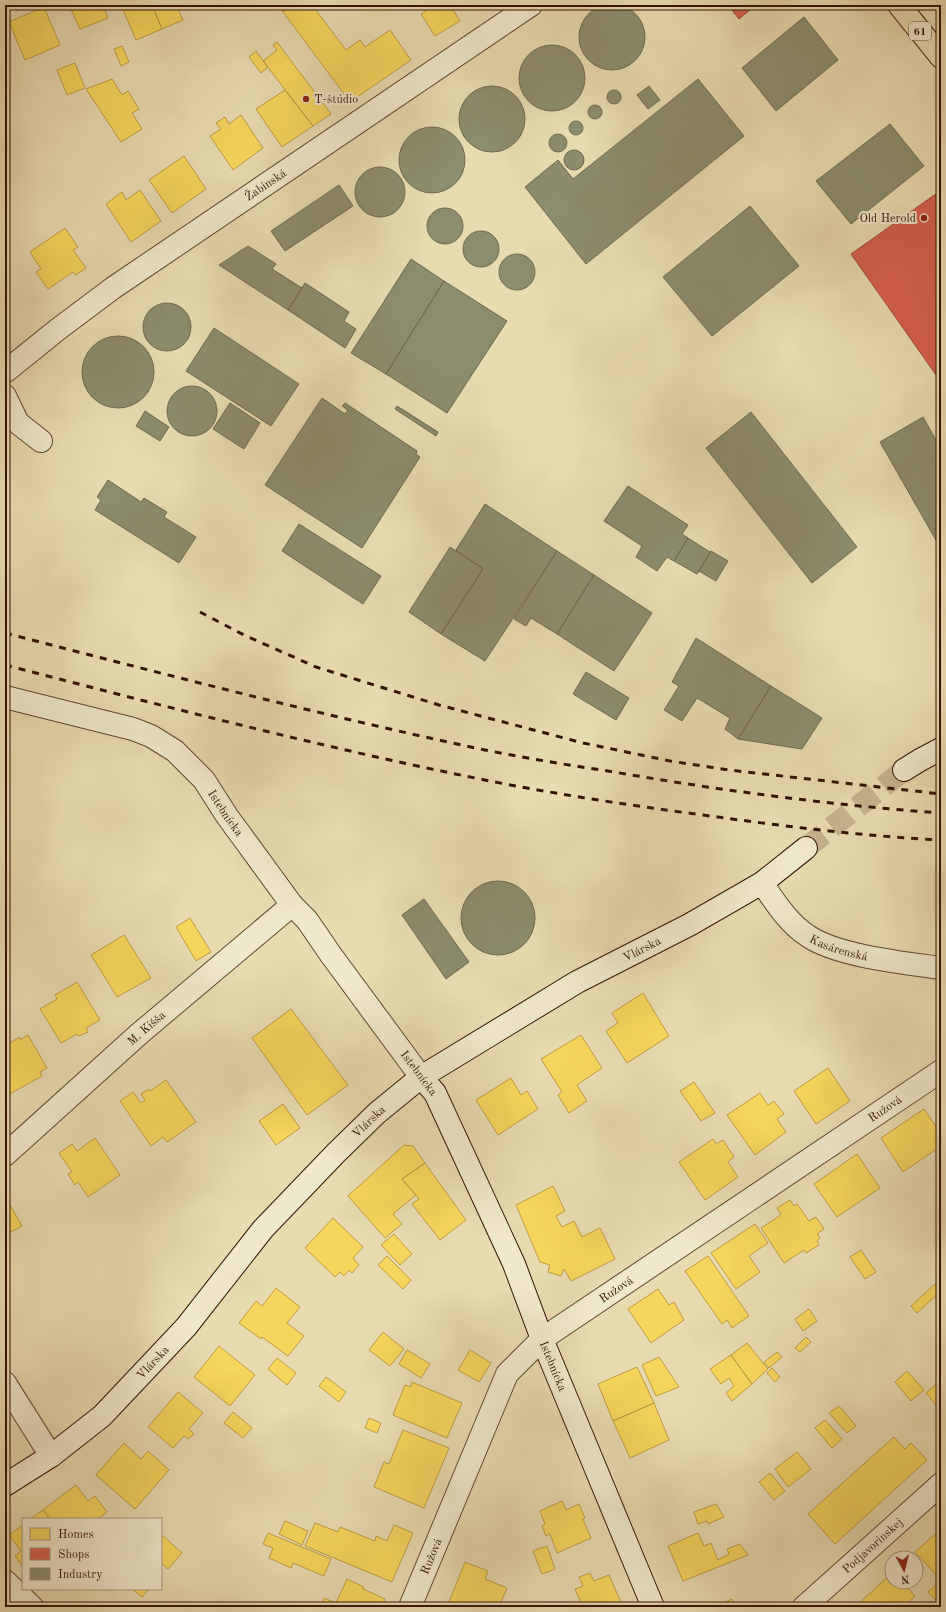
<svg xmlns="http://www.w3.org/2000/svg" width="946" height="1612" font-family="'Old Standard TT',serif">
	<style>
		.homes { fill: #f6d55c; stroke: #bc9b42 }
		.shops { fill: #d6604d; stroke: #a54938 }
		.industry { fill: #8c8c6e; stroke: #71684f }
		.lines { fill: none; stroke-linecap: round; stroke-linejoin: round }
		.secondary-tunnel { stroke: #c4b38e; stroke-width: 22; stroke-dasharray: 22 11; stroke-linecap: butt }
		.street-casing { stroke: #604531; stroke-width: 24 }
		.secondary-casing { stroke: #331307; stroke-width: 24 }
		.primary-casing { stroke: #331307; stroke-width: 24 }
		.street { stroke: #f0e8cc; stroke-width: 22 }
		.secondary { stroke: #f0e8cc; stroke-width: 22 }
		.primary { stroke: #e8dbb0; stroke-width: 22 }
		.rail { stroke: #331307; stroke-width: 3; stroke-dasharray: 7 7; stroke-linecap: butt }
		.poi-dot { fill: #8f2418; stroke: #f0e8cc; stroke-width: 1.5 }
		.labels { text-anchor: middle; stroke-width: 4; stroke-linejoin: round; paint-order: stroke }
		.shield { fill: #f0e8cc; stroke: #6c5342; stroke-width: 1 }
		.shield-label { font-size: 11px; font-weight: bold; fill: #331307 }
		.poi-label { font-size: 12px; fill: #331307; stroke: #f0e8cc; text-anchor: start }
		.street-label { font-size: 12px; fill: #331307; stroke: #f0e8cc }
	</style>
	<rect width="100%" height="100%" fill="#e8dbb0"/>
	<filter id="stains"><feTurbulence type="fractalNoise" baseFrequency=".005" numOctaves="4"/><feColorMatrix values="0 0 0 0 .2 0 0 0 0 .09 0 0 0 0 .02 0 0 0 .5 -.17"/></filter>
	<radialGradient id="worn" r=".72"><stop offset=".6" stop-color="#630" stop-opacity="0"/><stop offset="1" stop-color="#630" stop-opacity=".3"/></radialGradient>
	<path class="homes" d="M69,5h34l5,13 -28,11z
		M121,5h31l10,24 -26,11z
		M152,5h24l7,15 -21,9z
		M278,5h13l-8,7z
		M291,5h21l34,45 14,-10 5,7 25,-17 21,30 -61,42 -67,-90z
		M435,5h15l10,16 -25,15 -14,-22z
		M44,7l16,38 -35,15 -16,-38z
		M277,42l54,72 -18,12 -50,-65 14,-11 -4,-5z
		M122,46l7,16 -8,4 -7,-17z
		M256,51l12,16 -7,6 -12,-16z
		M5,58l5,12 -5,2z
		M75,63l10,25 -18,7 -10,-25z
		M112,79l10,16 6,-4 11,18 -7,4 10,16 -21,13 -35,-53z
		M285,90l28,36 -31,21 -26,-38z
		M241,115l22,33 -30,22 -23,-34 11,-7 -5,-6 9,-6 4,7z
		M184,156l22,33 -34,24 -23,-33z
		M140,190l21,31 -30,21 -25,-38 16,-12 4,8z
		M65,228l13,19 -5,3 13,18 -10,7 -3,-3 -25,17 -12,-17 5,-3 -11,-17z
		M5,315l5,7 -5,3z
		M190,918l21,34 -15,9 -20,-34z
		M124,935l27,43 -34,19 -26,-42z
		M77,982l23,38 -14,8 2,4 -9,4 -2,-2 -16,9 -21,-34 17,-10 -2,-4z
		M643,993l26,43 -42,27 -21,-32 12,-8 -6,-10z
		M291,1009l57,76 -41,30 -55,-77z
		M28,1035l19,33 -7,4 2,4 -36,20 -1,-50 15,-9v3z
		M581,1035l21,33 -25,17 10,16 -18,12 -11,-18 4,-3 -21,-33z
		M828,1068l22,33 -34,23 -22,-33z
		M511,1078l10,17 6,-4 11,18 -40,26 -22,-35z
		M166,1080l30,42 -29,20 -4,-5 -12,9 -31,-45 13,-9 8,11 4,-3 -4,-6 8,-5 1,2z
		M694,1082l21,31 -14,8 -21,-30z
		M760,1093l8,12 6,-4 10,13 -7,5 9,13 -31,23 -28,-40z
		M941,1098v11l-5,-8z
		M283,1104l17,24 -24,17 -17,-24z
		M924,1109l17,25v12l-38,26 -22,-34z
		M95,1138l25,37 -32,22 -10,-15 -3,3 -7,-11 4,-2 -13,-19 13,-9 5,7z
		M713,1139l3,5 7,-4 11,17 -6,5 10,15 -33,23 -26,-38z
		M404,1145l9,1 12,17 -23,16 14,16 -23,19 9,10 -17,14 -37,-42z
		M857,1154l23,34 -43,29 -23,-33z
		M425,1163l41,57 -26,20 -28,-36 7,-5 -17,-20z
		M553,1186l12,25 -9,5 6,11 12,-6 8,16 18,-9 15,31 -44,22 -7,-12 -3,7 -13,-4 2,-7 -10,-3 -24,-57z
		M5,1196l17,30 -17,9z
		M790,1200l4,6 3,-2 12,17 7,-4 8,12 -7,5 3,4 -3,3 2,4 -13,8 -2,-3 -20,13 -23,-35 17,-11 3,-3 -4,-6z
		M333,1218l30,29 -10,11 6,7 -7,8 -3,-3 -5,6 -4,-4 -5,5 -30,-29z
		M755,1224l13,19 -19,13 11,16 -24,17 -25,-36z
		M394,1234l18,20 -12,11 -19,-20z
		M861,1250l15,22 -11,7 -15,-22z
		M387,1256l24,24 -8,9 -25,-24z
		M708,1256l41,60 -17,12 -5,-8 -5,4 -37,-53z
		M935,1284l6,7 -24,22 -6,-7z
		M276,1288l24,19 -13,16 17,13 -16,20 -26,-19 -1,2 -22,-16 17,-22 6,5z
		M658,1289l11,16 5,-3 10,18 -33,23 -23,-34z
		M809,1309l8,12 -14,10 -8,-12z
		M383,1332l21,17 -14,17 -21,-16z
		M806,1337l5,5 -11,10 -5,-4z
		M747,1343l21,26 -16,15 -21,-29z
		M219,1346l36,29 -25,31 -36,-29z
		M407,1350l23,14 -9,14 -22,-14z
		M470,1350l21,13 -12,19 -21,-12z
		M777,1352l5,5 -13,11 -5,-6z
		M731,1355l21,29 -20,17 -6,-8 8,-7 -5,-8 -8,6 -11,-15z
		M659,1357l20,30 -23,9 -14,-31z
		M277,1358l19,15 -9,12 -19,-16z
		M637,1367l17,36 -41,18 -15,-37z
		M772,1368l8,9 -5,5 -8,-9z
		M907,1371l17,19 -13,11 -16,-19z
		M326,1377l20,15 -7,10 -20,-16z
		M941,1380v31l-15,-18z
		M412,1382l50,21 -15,35 -54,-23 12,-30 6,2z
		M178,1392l25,21 -14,16 5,5 -6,5 -4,-3 -11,12 -25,-21z
		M654,1403l15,37 -39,18 -17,-37z
		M839,1406l17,20 -9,7 -18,-20z
		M233,1412l19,16 -9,10 -19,-15z
		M369,1418l12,5 -4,10 -12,-5z
		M825,1420l17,19 -10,9 -17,-20z
		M403,1430l46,18 -25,60 -50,-21 10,-25 5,2z
		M894,1437l11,12 6,-6 16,17 -92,84 -27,-30z
		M124,1443l17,16 7,-8 21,19 -34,39 -39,-34z
		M797,1452l14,17 -23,18 -13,-18z
		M770,1473l15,18 -11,9 -15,-18z
		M76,1485l12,16 7,-5 12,16 -9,7h-48l-7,-9z
		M562,1501l4,9 13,-6 6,14 -2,1 8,19 -34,15 -7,-19 -4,2 -4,-10 3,-2 -5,-13z
		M716,1504l8,13 -16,7 -1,-3 -9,3 -4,-12z
		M43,1510l7,9h-20z
		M285,1521l23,10 -6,14 -23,-11z
		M315,1523l23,9 2,-5 35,14 1,-5 11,5 7,-16 19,8 -21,49 -87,-36z
		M23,1525v42l-8,-11 6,-5 -12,-16z
		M941,1529v48l-2,1 -24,-26z
		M268,1533l63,26 -7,17 -31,-13 -2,5 -22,-10 4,-10 -10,-4z
		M698,1533l6,13 7,-3 7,17 11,-6 -2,-5 13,-5 8,11 -65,26 -15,-35z
		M161,1534l21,19 -14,16 -7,-6z
		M547,1546l8,23 -13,5 -9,-23z
		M465,1562l23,9 -3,8 22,9 -8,19h-38l-12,-5z
		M590,1573l4,8 15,-6 14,32h-40l-8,-18 8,-3 -4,-9z
		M892,1573v9h11l12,14 -11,11h-49z
		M347,1579l17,8 -1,2 22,10 -4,8h-60l3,-9 12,5z
		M937,1584l4,4v18l-13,-14z
		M132,1589h17l-7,8z
		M732,1599l4,8h-22z"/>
	<path class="shops" d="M728,5h28l-17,14z
		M940,191l1,2v189l-90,-128z"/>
	<path class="industry" d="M579 37a33 33 0 1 1 66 0a33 33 0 1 1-66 0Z
		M804,17l34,43 -62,51 -34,-43z
		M519 78a33 33 0 1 1 66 0a33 33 0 1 1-66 0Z
		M698,79l46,57 -158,128 -61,-77 33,-27 15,19z
		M459 119a33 33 0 1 1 66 0a33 33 0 1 1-66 0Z
		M649,86l11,14 -12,9 -11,-14z
		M607 97a7 7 0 1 1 14 0a7 7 0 1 1-14 0Z
		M588 112a7 7 0 1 1 14 0a7 7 0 1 1-14 0Z
		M569 128a7 7 0 1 1 14 0a7 7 0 1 1-14 0Z
		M890,124l34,42 -73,58 -35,-43z
		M399 160a33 33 0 1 1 66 0a33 33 0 1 1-66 0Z
		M549 143a9 9 0 1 1 18 0a9 9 0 1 1-18 0Z
		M564 160a10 10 0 1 1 20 0a10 10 0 1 1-20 0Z
		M355 192a25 25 0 1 1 50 0a25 25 0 1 1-50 0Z
		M339,185l14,21 -68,45 -14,-20z
		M750,206l49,60 -87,70 -49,-59z
		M427 226a18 18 0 1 1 36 0a18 18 0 1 1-36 0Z
		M463 249a18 18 0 1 1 36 0a18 18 0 1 1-36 0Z
		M248,246l28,18 -4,5 30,19 -14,22 -69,-45z
		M499 272a18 18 0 1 1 36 0a18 18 0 1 1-36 0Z
		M411,259l33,22 -58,93 -35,-21z
		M444,281l63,40 -60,92 -61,-39z
		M305,283l44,29 -5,9 12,8 -11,19 -57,-38z
		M143 327a24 24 0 1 1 48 0a24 24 0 1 1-48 0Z
		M214,328l85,56 -28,42 -85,-55z
		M82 372a36 36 0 1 1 72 0a36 36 0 1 1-72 0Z
		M167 411a25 25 0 1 1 50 0a25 25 0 1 1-50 0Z
		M322,398l23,16 3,-4 -6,-4 3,-3 72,48 -1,3 4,3 -58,91 -97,-63z
		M230,403l30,20 -16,26 -31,-20z
		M397,406l41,26 -2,4 -41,-27z
		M145,411l24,16 -9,14 -24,-15z
		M751,412l106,135 -45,36 -106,-135z
		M923,417l18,32v100l-61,-107z
		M108,480l33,22 3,-4 23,14 -3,5 32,20 -17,26 -84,-53 6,-10 -4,-3z
		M628,486l60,39 -6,9 6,4 -14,23 -7,-4 -10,14 -21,-14 6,-11 -38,-25z
		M485,504l72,47 -72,110 -44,-27 42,-65 -27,-19z
		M299,524l82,52 -18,28 -81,-53z
		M688,538l22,14 -13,22 -23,-13z
		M450,547l33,22 -42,65 -32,-22z
		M557,551l37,24 -37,59 -26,-16 -5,8 -12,-7z
		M711,551l17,10 -12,20 -17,-10z
		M594,575l58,38 -38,58 -57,-37z
		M696,638l75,48 -33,53 -13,-10 5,-11 -33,-20 -15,23 -18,-11 15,-24 -7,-4z
		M586,672l43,26 -13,22 -43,-26z
		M771,686l51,32 -20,31 -64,-10z
		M461 918a37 37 0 1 1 74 0a37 37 0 1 1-74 0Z
		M424,899l45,63 -23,17 -44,-64z"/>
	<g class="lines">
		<path class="secondary-tunnel" d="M806,848l98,-78"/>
		<defs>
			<g id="street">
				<path id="s1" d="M5,372l52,-42 56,-42 418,-283"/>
				<path d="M5,396l13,27 23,18"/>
				<path id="s2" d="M5,697l128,32 18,7 24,15 29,29 23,36 65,89 15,15 24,35 90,122"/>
				<path id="s3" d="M762,883c13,19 26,40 46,53 29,20 97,27 133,32"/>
				<path id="s4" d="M5,1155l134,-121 153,-129"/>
				<path d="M5,1383l46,73"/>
				<path d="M5,1581l27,26"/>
				<path id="s5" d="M410,1607l97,-233 35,-35 399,-268"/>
				<path id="s6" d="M804,1607l137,-123"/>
			</g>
			<g id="secondary">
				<path d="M904,770l16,-10 21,-11"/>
				<path id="s7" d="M421,1077l14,16 79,171 28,75 111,268"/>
				<path id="s8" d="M5,1485l46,-29 51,-40 84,-89 77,-98 73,-76 41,-40 44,-36 156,-95 112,-57 73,-42 44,-35"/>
			</g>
			<path id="primary" d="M899,5l42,52"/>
		</defs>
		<use href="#street" class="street-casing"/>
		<use href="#secondary" class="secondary-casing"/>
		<use href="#primary" class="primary-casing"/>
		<use href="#street" class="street"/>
		<use href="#secondary" class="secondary"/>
		<use href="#primary" class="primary"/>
		<path class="rail" d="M200,612l44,23 72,32 123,38 144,38 87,18 59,9 212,24
			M5,633c159,41 319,83 480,117 41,8 82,15 123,21 110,19 221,34 333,42
			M5,665c158,41 316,82 475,114 74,15 148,26 223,36 79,11 158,21 238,25"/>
	</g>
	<g class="poi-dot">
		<circle cx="306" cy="99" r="4"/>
		<circle cx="924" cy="218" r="4"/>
	</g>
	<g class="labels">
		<rect class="shield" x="909" y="22" width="22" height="18" rx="3"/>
		<g class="shield-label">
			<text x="920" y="35">61</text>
		</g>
		<g class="poi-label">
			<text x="314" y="103">T-štúdio</text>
			<text x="916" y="222" text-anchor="end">Old Herold</text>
		</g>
		<g class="street-label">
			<text dy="4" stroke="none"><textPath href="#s1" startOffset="321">Žabinská</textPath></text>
			<text dy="4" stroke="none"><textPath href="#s2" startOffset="260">Istebnícka</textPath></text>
			<text dy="4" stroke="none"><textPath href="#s3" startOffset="104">Kasárenská</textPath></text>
			<text dy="4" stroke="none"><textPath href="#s8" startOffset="841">Vlárska</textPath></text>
			<text dy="4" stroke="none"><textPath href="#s4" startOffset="190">M. Kišša</textPath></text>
			<text transform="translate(419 1073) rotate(53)" y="4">Istebnícka</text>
			<text dy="4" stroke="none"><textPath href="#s5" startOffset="715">Ružová</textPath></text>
			<text dy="4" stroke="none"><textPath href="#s8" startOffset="517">Vlárska</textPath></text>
			<text dy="4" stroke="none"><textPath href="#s5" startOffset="391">Ružová</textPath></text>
			<text dy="4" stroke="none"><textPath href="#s8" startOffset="193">Vlárska</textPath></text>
			<text dy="4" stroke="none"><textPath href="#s7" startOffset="319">Istebnícka</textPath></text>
			<text dy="4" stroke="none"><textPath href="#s6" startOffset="92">Podjavorinskej</textPath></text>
			<text dy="4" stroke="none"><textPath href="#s5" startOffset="55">Ružová</textPath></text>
		</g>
	</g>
	<rect width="946" height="1612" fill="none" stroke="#e8dbb0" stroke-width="20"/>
	<rect x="6" y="6" width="934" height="1600" fill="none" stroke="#331307" stroke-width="2"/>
	<rect x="10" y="10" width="926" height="1592" fill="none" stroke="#331307"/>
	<rect x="22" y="1518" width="140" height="72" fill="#f0e8cc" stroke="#a4937d"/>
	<rect x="30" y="1528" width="20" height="12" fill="#f6d55c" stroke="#a4937d"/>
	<text x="58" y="1538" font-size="12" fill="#331307">Homes</text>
	<rect x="30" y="1548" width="20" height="12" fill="#d6604d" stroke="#a4937d"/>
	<text x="58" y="1558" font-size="12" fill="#331307">Shops</text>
	<rect x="30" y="1568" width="20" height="12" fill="#8c8c6e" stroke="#a4937d"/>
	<text x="58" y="1578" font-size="12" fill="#331307">Industry</text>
	<g transform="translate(904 1570) rotate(173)"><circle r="19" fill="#f0e8cc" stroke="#a4937d"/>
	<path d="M0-3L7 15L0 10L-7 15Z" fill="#8f2418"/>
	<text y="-6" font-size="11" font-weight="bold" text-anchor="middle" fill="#331307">N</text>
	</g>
	<rect width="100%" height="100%" filter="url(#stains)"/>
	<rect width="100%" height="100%" fill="url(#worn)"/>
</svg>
